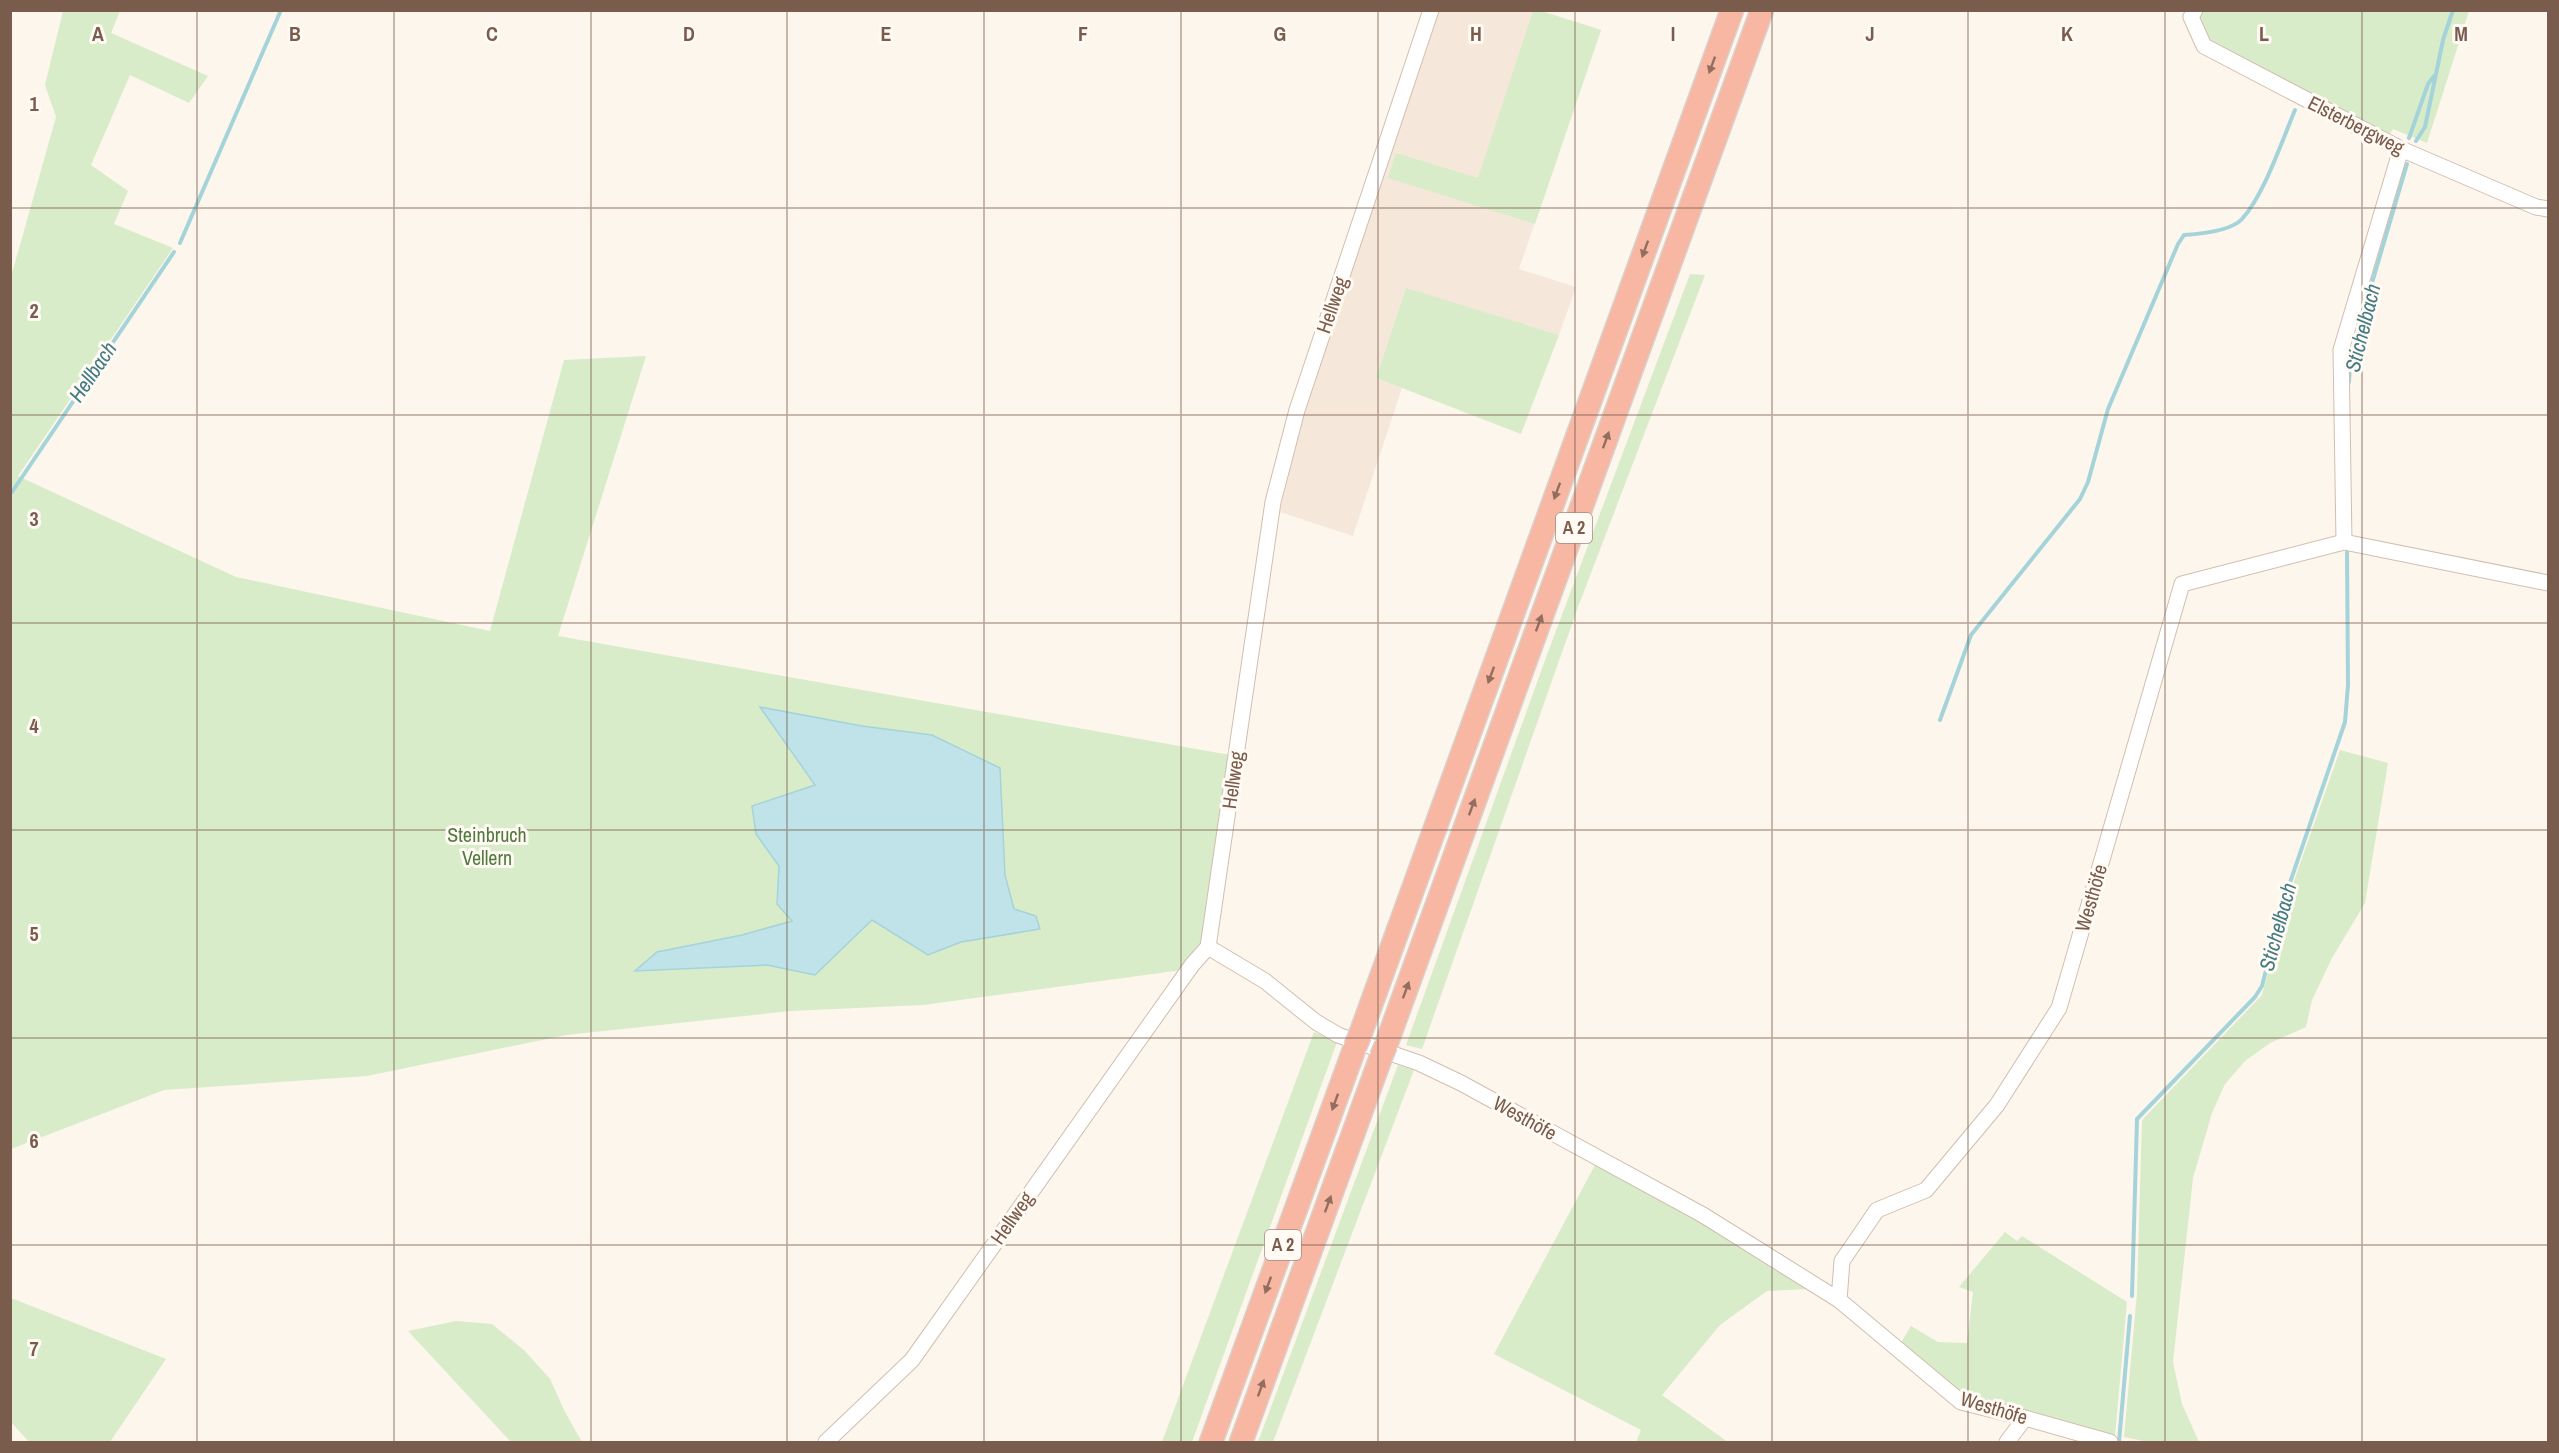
<svg xmlns="http://www.w3.org/2000/svg" width="2559" height="1453" font-family="'Archivo Narrow',sans-serif">
	<style>
		.residential { fill: #f5e8da }
		.green { fill: #d8ecc9 }
		.water { fill: #bfe3e8; stroke: #a5d3da; stroke-width: 1.5 }
		.lines { fill: none; stroke-linecap: round; stroke-linejoin: round }
		.stream { stroke: #a5d3da; stroke-width: 4 }
		.minor-casing { stroke: #d1beb0; stroke-width: 17 }
		.highway-casing { stroke: #dad1cd; stroke-width: 25 }
		.minor { stroke: #fff; stroke-width: 15 }
		.highway { stroke: #f7b7a3; stroke-width: 22 }
		.highway-bridge-casing { stroke: #dad1cd; stroke-width: 25; stroke-linecap: butt }
		.highway-bridge { stroke: #f7b7a3; stroke-width: 22 }
		.oneway { fill: #936e5e }
		.grid { fill: none; stroke: #7a5c4d; stroke-width: 1.5; stroke-opacity: 0.55 }
		.labels { text-anchor: middle; stroke-width: 6; stroke-linejoin: round; paint-order: stroke }
		.shield { fill: #fffaf3; stroke: #a28b7f; stroke-width: 1.5 }
		.shield-label { font-size: 18px; font-weight: bold; fill: #7a5c4d }
		.street-label { font-size: 20px; fill: #7a5c4d; stroke: #fffaf3 }
		.park-label { font-size: 20px; fill: #537a41; stroke: #fffaf3 }
		.water-label { font-size: 21px; font-style: italic; fill: #437c86; stroke: #fffaf3 }
		.grid-label { font-size: 20px; text-anchor: middle; font-weight: bold; fill: #7a5c4d; stroke: #fffaf3; stroke-width: 6; stroke-linejoin: round; paint-order: stroke }
	</style>
	<rect width="100%" height="100%" fill="#fdf6ec"/>
	<path class="residential" d="M1436,11h105l60,19 -82,239 57,18 -17,48 -153,-46 -30,89 26,10 -49,148 -73,-24 23,-98z"/>
	<path class="green" d="M2200,10l269,1 -42,132 -34,-14 -3,5 -41,-17 -142,-74 -12,-26z
		M63,11h57l-9,22 97,43 -19,27 -59,-28 -39,90 37,26 -14,33 59,24 -155,228 218,101 254,54 74,-271 82,-4 -88,280 672,119 -22,192 -26,23 -259,35 -132,6 -225,24 -199,41 -203,14 -153,59v-872l45,-160 -11,-32z
		M1533,11h8l60,19 -66,194 -147,-46 8,-25 82,25z
		M1690,274l15,1 -127,332 -156,442 -16,-4 142,-393z
		M1406,288l153,47 -38,99 -145,-56z
		M2340,750l48,13 -23,140 -33,55 -20,42 -6,27 -36,16 -25,18 -20,23 -13,29 -19,65 -20,184 9,42 17,38h-51l-24,-5 13,-144 5,-173 120,-125 25,-94z
		M1314,1032l23,10 -145,400h-30z
		M1398,1065l16,5 -141,372h-15z
		M1595,1165l120,65 95,59 -43,2 -47,34 -58,70 66,47h-92l5,-12 -147,-76z
		M2005,1232l12,9 5,-5 105,66 -12,134 -150,-39 -66,-51 12,-20 27,16 29,1 6,-51 -14,-5z
		M11,1298l155,61 -56,83h-81l-18,-20z
		M456,1321l36,3 33,27 25,28 15,33 17,30h-71l-103,-111z"/>
	<path class="water" d="M760,707l102,19 70,9 68,33 5,107 9,34 22,7 4,13 -79,13 -33,13 -56,-35 -57,55 -48,-10 -132,6 22,-19 85,-17 50,-14 -15,-17 2,-38 -23,-32 -4,-28 63,-21z"/>
	<g class="lines">
		<path class="stream" d="M2409,138l19,-54 6,-8
			M2416,141l9,-14 18,-87 10,-30
			M180,243l101,-233
			M2349,382l1,-16 9,-39 48,-163
			M12,492l162,-240
			M1940,720l31,-85 109,-136 8,-17 20,-73 70,-165 6,-9c16,-1 47,-4 58,-16 22,-24 40,-78 53,-109
			M2132,1296l5,-177 118,-122 7,-11 22,-86 61,-178 3,-37 -1,-133
			M2119,1442l11,-126"/>
		<defs>
			<path id="minor" d="M2195,10l-4,7 13,29 197,103 135,58 12,2
				M2344,542l-3,-192 60,-201
				M1208,947l57,34 51,41 22,13 81,28 42,20 242,132 136,85 122,102 64,16 85,24
				M1839,1300l3,-39 35,-51 49,-20 71,-85 62,-97 123,-424 162,-42 204,41
				M826,1442l86,-82 280,-395 16,-18 65,-445 24,-92 134,-400
				M2007,1442l18,-24"/>
			<path id="highway" d="M1360,1035l372,-1025
				M1386,1045l376,-1035
				M1211,1442l144,-395
				M1241,1442l140,-385"/>
		</defs>
		<use href="#minor" class="minor-casing"/>
		<use href="#highway" class="highway-casing"/>
		<use href="#minor" class="minor"/>
		<use href="#highway" class="highway"/>
		<defs>
			<path id="highway-bridge" d="M1355,1047l5,-12
				M1381,1057l5,-12"/>
		</defs>
		<use href="#highway-bridge" class="highway-bridge-casing"/>
		<use href="#highway-bridge" class="highway-bridge"/>
	</g>
	<defs><path id="oneway-solid" d="M-6-.8H1V-3.2L6.5 0L1 3.2V.8H-6Z" transform="scale(1.5)"/></defs>
	<g class="oneway">
		<use href="#oneway-solid" transform="translate(1712 65) rotate(110)"/>
		<use href="#oneway-solid" transform="translate(1645 249) rotate(110)"/>
		<use href="#oneway-solid" transform="translate(1606 440) rotate(-70)"/>
		<use href="#oneway-solid" transform="translate(1557 491) rotate(110)"/>
		<use href="#oneway-solid" transform="translate(1539 623) rotate(-70)"/>
		<use href="#oneway-solid" transform="translate(1491 675) rotate(110)"/>
		<use href="#oneway-solid" transform="translate(1472 807) rotate(-70)"/>
		<use href="#oneway-solid" transform="translate(1406 990) rotate(-70)"/>
		<use href="#oneway-solid" transform="translate(1335 1102) rotate(110)"/>
		<use href="#oneway-solid" transform="translate(1328 1204) rotate(-70)"/>
		<use href="#oneway-solid" transform="translate(1268 1285) rotate(110)"/>
		<use href="#oneway-solid" transform="translate(1261 1388) rotate(-70)"/>
	</g>
	<path class="grid" d="M197,10v1432M394,10v1432M591,10v1432M787,10v1432M984,10v1432M1181,10v1432M1378,10v1432M1575,10v1432M1772,10v1432M1968,10v1432M2165,10v1432M2362,10v1432M10,208h2538M10,415h2538M10,623h2538M10,830h2538M10,1038h2538M10,1245h2538"/>
	<g class="labels">
		<g class="shield">
			<rect x="1556" y="513" width="36" height="30" rx="4.5"/>
			<rect x="1265" y="1230" width="36" height="30" rx="4.5"/>
		</g>
		<g class="shield-label">
			<text x="1574" y="534">A 2</text>
			<text x="1283" y="1251">A 2</text>
		</g>
		<g class="street-label">
			<text transform="translate(2356 125) rotate(27)" y="7">Elsterbergweg</text>
			<text transform="translate(1332 305) rotate(-71)" y="7">Hellweg</text>
			<text transform="translate(1233 780) rotate(-82)" y="7">Hellweg</text>
			<text transform="translate(2091 898) rotate(-74)" y="7">Westhöfe</text>
			<text transform="translate(1525 1118) rotate(29)" y="7">Westhöfe</text>
			<text transform="translate(1012 1218) rotate(-55)" y="7">Hellweg</text>
			<text transform="translate(1994 1408) rotate(17)" y="7">Westhöfe</text>
		</g>
		<g class="park-label">
			<text x="487" y="842">Steinbruch<tspan x="487" dy="23">Vellern</tspan></text>
		</g>
		<g class="water-label">
			<text transform="translate(2363 328) rotate(-76)" y="7">Stichelbach</text>
			<text transform="translate(93 372) rotate(-56)" y="7">Hellbach</text>
			<text transform="translate(2278 927) rotate(-75)" y="7">Stichelbach</text>
		</g>
	</g>
	<g class="grid-label">
		<text x="98" y="41">A</text>
		<text x="295" y="41">B</text>
		<text x="492" y="41">C</text>
		<text x="689" y="41">D</text>
		<text x="886" y="41">E</text>
		<text x="1083" y="41">F</text>
		<text x="1280" y="41">G</text>
		<text x="1476" y="41">H</text>
		<text x="1673" y="41">I</text>
		<text x="1870" y="41">J</text>
		<text x="2067" y="41">K</text>
		<text x="2264" y="41">L</text>
		<text x="2461" y="41">M</text>
		<text x="34" y="111">1</text>
		<text x="34" y="318">2</text>
		<text x="34" y="526">3</text>
		<text x="34" y="733">4</text>
		<text x="34" y="941">5</text>
		<text x="34" y="1148">6</text>
		<text x="34" y="1356">7</text>
	</g>
	<rect width="2559" height="1453" fill="none" stroke="#7a5c4d" stroke-width="24"/>
</svg>
